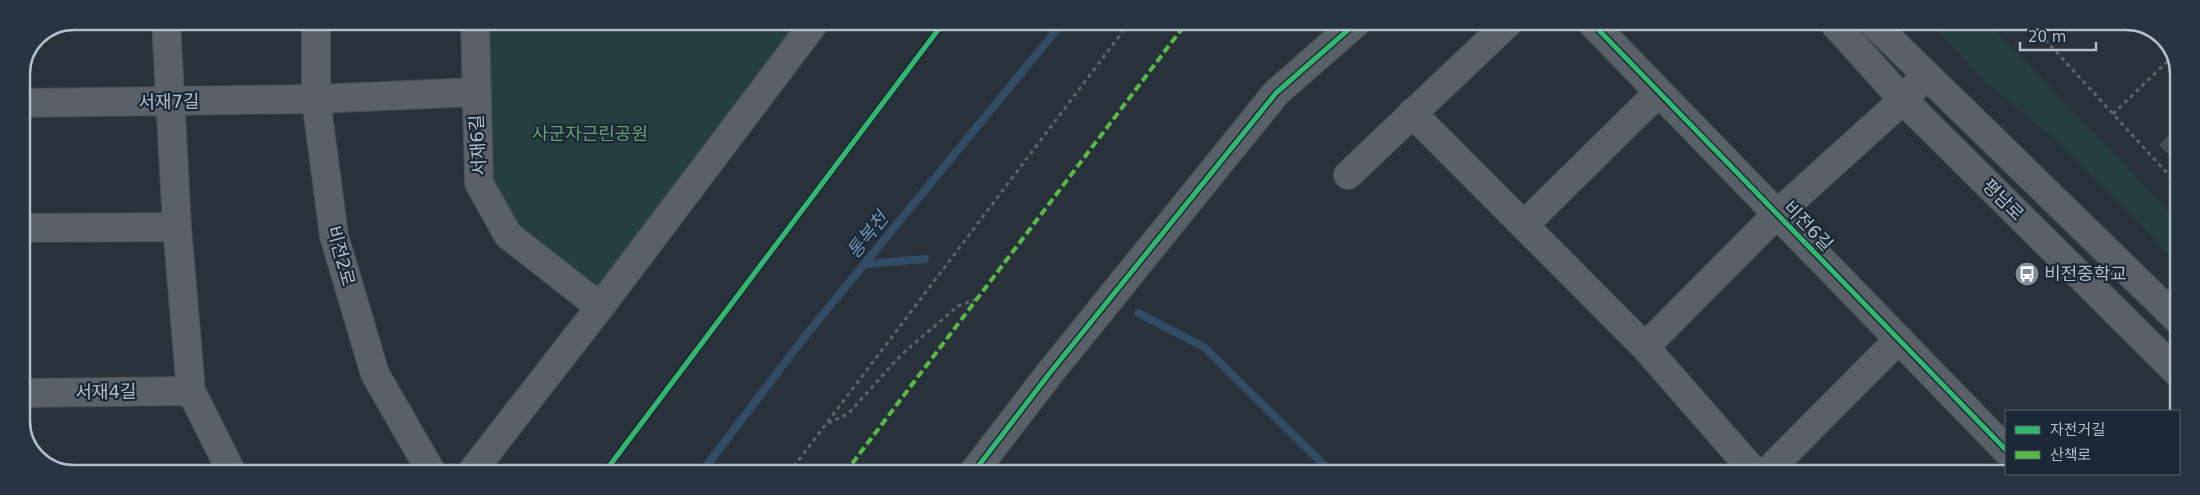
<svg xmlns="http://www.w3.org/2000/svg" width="2200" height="495" font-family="'DejaVu Sans','Noto Sans KR',sans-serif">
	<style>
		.green { fill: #253f41 }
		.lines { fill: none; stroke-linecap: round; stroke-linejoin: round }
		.stream { stroke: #334c66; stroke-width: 8 }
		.building { fill: #434b52; stroke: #515961 }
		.minor-casing { stroke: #474e54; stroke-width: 30 }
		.path { stroke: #5c646a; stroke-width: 3; stroke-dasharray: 4 4; stroke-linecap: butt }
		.minor { stroke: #596067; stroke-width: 28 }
		.quiet { stroke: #58b947; stroke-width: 4; stroke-dasharray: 8 4; stroke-linecap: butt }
		.cycleway-casing { stroke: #1b2835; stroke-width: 8 }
		.cycleway { stroke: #33b770; stroke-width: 5 }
		.labels { text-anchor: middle; stroke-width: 4.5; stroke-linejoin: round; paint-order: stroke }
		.street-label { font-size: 18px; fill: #b2becb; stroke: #1b2835 }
		.park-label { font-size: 18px; fill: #679f6f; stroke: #1b2835 }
		.poi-label { font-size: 18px; fill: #b2becb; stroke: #1b2835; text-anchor: start }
		.water-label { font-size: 19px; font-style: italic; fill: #7092b2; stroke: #1b2835 }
		.rim { fill: none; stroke: #b2becb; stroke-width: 2.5 }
	</style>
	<rect width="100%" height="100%" fill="#29323a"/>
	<path class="green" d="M475,21l340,1 -215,285 -92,-72 -29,-52z
		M1928,22h60l190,199v46l-38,-44 -89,-87 -63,-52z"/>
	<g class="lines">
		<path class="stream" d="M865,264l60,-5
			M1138,313l66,34 128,126
			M701,473l105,-138 257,-313"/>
	</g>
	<path class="building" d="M2178,126v37l-18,-18z"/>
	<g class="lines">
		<defs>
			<path id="minor" d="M166,21l11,206 14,164 41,82
				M316,21v78l18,137 41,138 57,99
				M475,21l4,162 29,52 92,72
				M1591,22l415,428
				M1833,22l70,78 275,273
				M1872,22l306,298
				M21,103l295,-4 160,-7
				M1412,113l233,234 111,127
				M1348,175l161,-153
				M1524,225l135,-133
				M21,228l156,-1
				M1645,347l132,-133 126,-114 13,-14
				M22,393l169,-2
				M471,473l129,-166 215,-285
				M973,473l76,-99 227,-281 81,-71
				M1765,474l134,-135"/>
		</defs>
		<use href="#minor" class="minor-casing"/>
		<path class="path" d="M2029,22l149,163
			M2113,114l60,-58
			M828,423l20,-9 53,-59 57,-49 19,-7
			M789,473l341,-451"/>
		<use href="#minor" class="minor"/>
		<path class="quiet" d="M845,473l342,-451"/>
		<defs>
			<path id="cycleway" d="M1591,22l415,428
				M604,473l340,-451
				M973,473l76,-99 227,-281 81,-71"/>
		</defs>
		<use href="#cycleway" class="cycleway-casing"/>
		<use href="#cycleway" class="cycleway"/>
	</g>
	<defs>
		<symbol id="bus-disc" viewBox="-11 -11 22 22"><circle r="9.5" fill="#828d98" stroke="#1b2835"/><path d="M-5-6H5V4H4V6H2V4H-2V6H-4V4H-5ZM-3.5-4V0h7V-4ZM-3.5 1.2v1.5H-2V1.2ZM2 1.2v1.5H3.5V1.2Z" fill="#fff"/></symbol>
	</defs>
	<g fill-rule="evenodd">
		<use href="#bus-disc" x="2013" y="260" width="28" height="28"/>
	</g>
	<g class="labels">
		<g class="street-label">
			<text transform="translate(169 102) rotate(-1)" y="6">서재7길</text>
			<text transform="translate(478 145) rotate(-93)" y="6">서재6길</text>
			<text transform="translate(2003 200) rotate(45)" y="6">평남로</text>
			<text transform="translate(1808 226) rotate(46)" y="6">비전6길</text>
			<text transform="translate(341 256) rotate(75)" y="6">비전2로</text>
			<text transform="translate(106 392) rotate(-1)" y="6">서재4길</text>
		</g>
		<g class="park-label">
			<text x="590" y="140">사군자근린공원</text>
		</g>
		<g class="poi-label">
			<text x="2044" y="280">비전중학교</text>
		</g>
		<g class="water-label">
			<text transform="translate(867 235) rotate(-51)" y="7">통복천</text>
		</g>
	</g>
	<path d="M0 0H2200V495H0ZM74 30H2126A44 44 0 0 1 2170 74V421A44 44 0 0 1 2126 465H74A44 44 0 0 1 30 421V74A44 44 0 0 1 74 30Z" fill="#273441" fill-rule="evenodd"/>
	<path class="rim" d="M74 30H2126A44 44 0 0 1 2170 74V421A44 44 0 0 1 2126 465H74A44 44 0 0 1 30 421V74A44 44 0 0 1 74 30Z"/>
	<rect x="2005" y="410" width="175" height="65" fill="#1b2835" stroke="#576471"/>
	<rect x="2015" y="426" width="25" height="8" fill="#33b770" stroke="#576471"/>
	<text x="2050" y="435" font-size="15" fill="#b2becb">자전거길</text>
	<rect x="2015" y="451" width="25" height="8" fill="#58b947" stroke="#576471"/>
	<text x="2050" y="460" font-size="15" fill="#b2becb">산책로</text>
	<path d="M2020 42v8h76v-8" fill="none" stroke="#b2becb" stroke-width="2.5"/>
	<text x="2028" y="42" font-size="15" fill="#b2becb" stroke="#1b2835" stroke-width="4" paint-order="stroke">20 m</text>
</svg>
